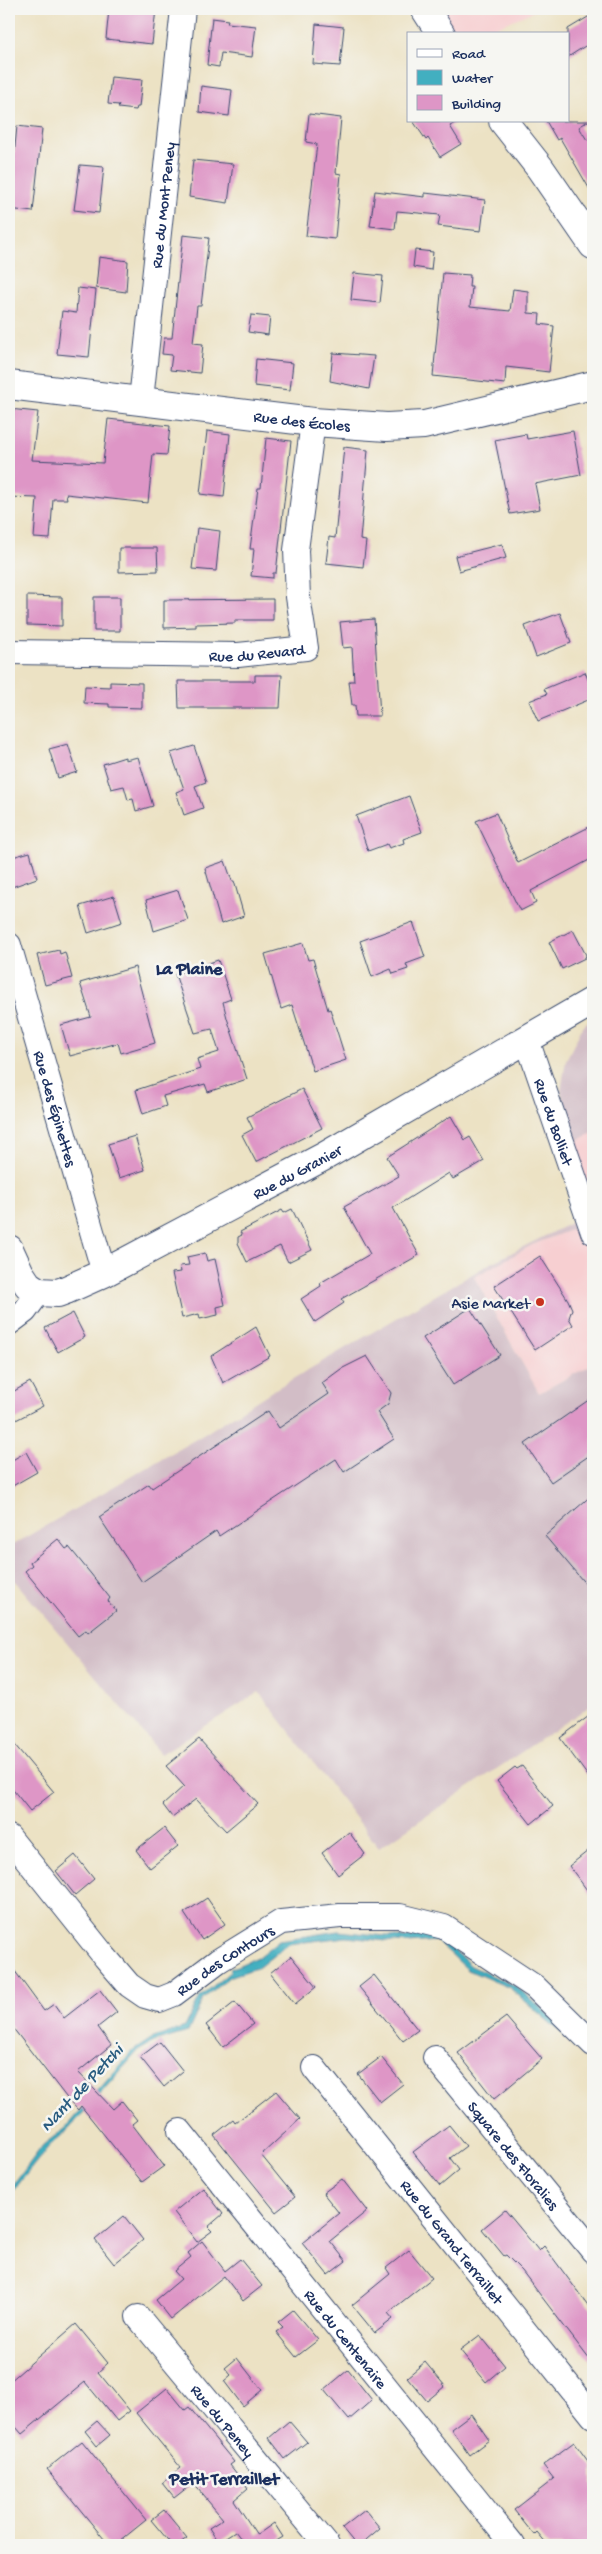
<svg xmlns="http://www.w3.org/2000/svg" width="602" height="2554" font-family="'Gochi Hand',sans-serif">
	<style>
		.built { fill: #f7cfd1 }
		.industrial { fill: #d2bdc6 }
		.water { fill: #42afc0; stroke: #2e6f8f }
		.building { fill: #de96c6 }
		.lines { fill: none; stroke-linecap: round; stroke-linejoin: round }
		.minor-casing { stroke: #3a4a6d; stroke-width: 26 }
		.tertiary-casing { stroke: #3a4a6d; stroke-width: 30 }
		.secondary-casing { stroke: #3a4a6d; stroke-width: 30 }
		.minor { stroke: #fff; stroke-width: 24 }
		.tertiary { stroke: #fff; stroke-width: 28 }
		.secondary { stroke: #fff; stroke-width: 28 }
		.poi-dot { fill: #c8321e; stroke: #f6f6f2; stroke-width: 2 }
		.labels { text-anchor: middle; stroke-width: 5; stroke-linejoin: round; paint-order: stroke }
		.street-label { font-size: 16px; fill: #1b2f5e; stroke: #f6f6f2 }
		.poi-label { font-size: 16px; fill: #1b2f5e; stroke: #f6f6f2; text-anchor: end }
		.neighbourhood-label { font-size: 18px; font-weight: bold; fill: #1b2f5e; stroke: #f6f6f2 }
		.water-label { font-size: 18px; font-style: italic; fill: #295c80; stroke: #f6f6f2 }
	</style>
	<rect width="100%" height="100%" fill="#f6f6f2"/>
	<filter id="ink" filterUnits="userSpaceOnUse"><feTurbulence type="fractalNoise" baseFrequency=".02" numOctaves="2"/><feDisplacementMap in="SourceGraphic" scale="10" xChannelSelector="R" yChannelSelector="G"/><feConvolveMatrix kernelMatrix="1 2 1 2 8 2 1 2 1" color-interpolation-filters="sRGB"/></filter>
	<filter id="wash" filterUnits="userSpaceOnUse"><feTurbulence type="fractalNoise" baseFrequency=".0096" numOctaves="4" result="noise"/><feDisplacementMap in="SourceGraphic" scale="20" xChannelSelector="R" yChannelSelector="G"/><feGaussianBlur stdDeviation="1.12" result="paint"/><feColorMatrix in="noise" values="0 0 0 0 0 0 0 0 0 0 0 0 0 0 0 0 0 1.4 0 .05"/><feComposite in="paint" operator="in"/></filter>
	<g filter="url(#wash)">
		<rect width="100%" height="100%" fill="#ece2c4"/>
		<path class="built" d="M432,9h107l-59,25h-31z
			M593,1132v232l-54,29 -65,-116 60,-33 39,-15 -2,-6 2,-80z"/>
		<path class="industrial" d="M593,1017v115l-20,11 -12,-52 5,-31 17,-34z
			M571,1223l2,6 -39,15 -60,33 65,116 54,-29v340l-214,144 -120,-156 -98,62 -152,-180v-27l194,-112 69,-44 219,-128z"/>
		<path class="water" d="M339,1931l65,7 19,-4 17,3 31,29 46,21 76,66v7l-83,-72 -42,-18 -31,-29 -30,2 -61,-6 -58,7 -29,23 -30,10 -26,22 -15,33 -34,10 -16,9 -70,79 -19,16 -40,50v-5l34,-46 21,-16 69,-78 18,-12 34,-12 15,-30 30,-25v-3l28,-12 21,-17z"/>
		<g id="blocks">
			<path class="building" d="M109,9h47l-4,35 -46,-5z
				M593,14v27l-25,16v-28z
				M212,18l16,2 -1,3 29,3 -4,31 -31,-4 -2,14 -12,-2z
				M316,24l28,3 -4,39 -27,-2z
				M111,77l31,3 -3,27h-2l-1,3 -18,-2 1,-3 -11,-1z
				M201,86l31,4 -3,26 -30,-4z
				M309,114l32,4 -5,55 5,1 -6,65 -29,-3 11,-92 -11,-2z
				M413,121h45l-8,5 11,18 -21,13 -12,-19 -2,2z
				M546,121h42l-9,6 8,13 6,-3v58l-33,-57 -3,2z
				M17,126l25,3 -9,83 -24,-3z
				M193,160l40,4 -5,39 -39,-6z
				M80,165l24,2 -5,46 -25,-3z
				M375,191l50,6v-4l60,7 -4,31 -43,-5 2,-11 -43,-4 -2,18 -25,-3z
				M183,235l26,3 -8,68h-4l-4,37 10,1 -3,29 -30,-3 2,-15 -10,-1 2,-16h8z
				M415,250l18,2 -2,18 -18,-3z
				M99,257l29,4 -2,31 -30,-4z
				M354,273l29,3 -3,27 -29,-3z
				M443,273l27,2 -1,12h3l-2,20 40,4 3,-22 15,2v22l12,1 -1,10 15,2 -5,46 -43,-5 -1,17 -72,-8z
				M78,288l18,2 -7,67 -32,-3 5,-43 14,2z
				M251,315l19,2 -2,18 -20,-3z
				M333,353l41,3 -5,33 -39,-8z
				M256,359l37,4 -3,27 -36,-4z
				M9,409l29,3 -6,48 71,3 5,-44 62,7 -3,29 -14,-1 -5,49 -82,-9 1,5h-14l-3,40 -16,-1 3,-40 -28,-1z
				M207,431l23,3 -6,63 -24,-3z
				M573,431l8,44 -46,9 5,25 -30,5 -15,-74 31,-6 1,5z
				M266,438l25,3 -15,132h-3v5l-22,-2 3,-27h-4l8,-61h3z
				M344,447l24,3 -8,90 6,1 -3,26 -37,-4 3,-26 6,1z
				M197,528l23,3 -4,40 -24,-2z
				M502,544l4,14 -47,13 -4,-15z
				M119,548h38l1,23 -39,1z
				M27,596l35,1v29l-35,-1z
				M94,597h26v34h-26z
				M273,599v21h-38v3l-39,1v3l-32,1v-28z
				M560,613l11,30 -35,14 -11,-31z
				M374,619l6,97h-24l-1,-11h-3l-3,-24h5l-2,-34 -9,1 -3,-26z
				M585,672l8,20v6l-55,23 -9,-20 18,-7 -3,-5z
				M255,675h27l-2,33h-101l-1,-27h77z
				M110,682l32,1v25l-33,-1v-3l-25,-1 1,-17 25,1z
				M68,744l9,28 -19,6 -9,-29z
				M194,746l12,36 -11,4 8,22 -19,7 -8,-23 8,-3 -13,-36z
				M125,757v3l13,-3 15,49 -17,5 -3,-12 -5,1 -4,-14 -13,3 -8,-25z
				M409,796l13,36 -19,7 1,4 -15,5 -2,-4 -19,7 -12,-35z
				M496,813l22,50 75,-38v33l-62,33 5,12 -16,8 -44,-90z
				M30,852l7,26 -28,10v-30z
				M225,861l7,20h2l10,35 -23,8 -16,-56z
				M178,890l10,30 -34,11 -8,-31z
				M114,896l8,26 -34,11 -8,-27z
				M413,922l12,35 -19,7 2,5 -15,5 -2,-5 -19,8 -12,-36z
				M573,930l13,25 -1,3 -23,11 -13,-27z
				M303,943l5,17 5,-1 15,51 2,-1 16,51 -33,11 -21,-66 -11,4 -16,-55z
				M59,950l1,4 5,-2 7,26 -27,7 -8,-30z
				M218,960l13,39 -8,3 4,16 20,61 -39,13 -3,-8 -42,12 3,10 -23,8 -7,-24 64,-21 -3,-10 22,-7 -7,-23 -17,4 -20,-59z
				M135,967l20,76 -34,10 -3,-10 -48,13 -9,-31 30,-8 -11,-34z
				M302,1089l20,39 -66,34 -14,-27 11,-6 -6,-12z
				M451,1116l14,24 5,-3 14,24 -31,18 -4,-6 -56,35 26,47 -78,44 3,4 -29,19 -14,-23 20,-13 -1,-3 50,-29 -26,-47 55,-31 -12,-19z
				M135,1136l10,34 -26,8 -11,-34z
				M292,1209l20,41 -24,12 -8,-16 -33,16 -9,-19v-6l4,-2 -2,-3 42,-22 2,3z
				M205,1253l2,8 8,-2 10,46 -8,2 1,8 -18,4 -1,-5 -17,4 -10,-45 9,-1 -1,-6 9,-1 -2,-8z
				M540,1256l28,44 4,9 -3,9 4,7 -38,25 -41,-64z
				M470,1308l30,47 -47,30 -30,-47z
				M73,1313l12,24 -27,15 -13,-24z
				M256,1327l14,29 -47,27 -12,-27z
				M367,1356l24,37 -3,11 -11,8 17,27 -50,33 -8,-13 -117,77 -3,-5 -74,51 -43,-65 50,-33 3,4 116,-77 11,17 50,-34 -7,-11 19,-14z
				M30,1382l13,24 -29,15 -5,-10v-17z
				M593,1397v56l-42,29 -26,-38z
				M26,1452l11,20 -28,16v-26z
				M593,1494v99l-48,-57z
				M58,1539l8,10 3,-2 22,27 19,24 -2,3 8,10 -28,22 -2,-3 -8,6 -53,-65 7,-6 -2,-3z
				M593,1713v70l-33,-45z
				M9,1738l45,54 -24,19 -21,-26z
				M199,1739l59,65 -32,27 -30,-32 -24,18 -9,-12 21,-19 -18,-20z
				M522,1766l31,40 -22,18 -34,-43 18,-14 2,2z
				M164,1828l14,18 -28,22 -14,-18z
				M349,1832l16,22 -27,21 -16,-22z
				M593,1847v51l-24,-32z
				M75,1855l19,24 -19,16 -19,-24z
				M207,1898l18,26 -23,16 -18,-27z
				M291,1956l25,31 -21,17 -25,-31z
				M9,1963l35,48 10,-7 10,14 36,-28 17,22 -19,15 13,18 -33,27 35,37 9,-8 15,19 -5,4 32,42 -22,16 -61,-76 -3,4 -12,-13 -57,-74z
				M374,1975l44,55 -15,11 -44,-54z
				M235,2002l18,22 -30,23 -17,-22z
				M506,2017l36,42 -48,40 -36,-46z
				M160,2042l23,29 -19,16 -24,-30z
				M381,2057l22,27 -23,18 -22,-28z
				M276,2091l24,28 -39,36 34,42 -19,15 -62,-77 19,-15 2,3z
				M449,2125l17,21 -16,12 9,12 -19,16 -27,-34z
				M342,2179l25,32 -37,30 16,20 -18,14 -26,-32 37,-30 -16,-20z
				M203,2188l20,26 -15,13 4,4 -15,11 -23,-30z
				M505,2210l34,41 5,-5 49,66v52l-71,-93 -16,-16 -2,1 -22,-27z
				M124,2216l19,24 -29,24 -19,-24z
				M202,2241l23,30 15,-12 22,27 -19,15 -19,-25 -53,43 -15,-19 25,-21 -7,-8 17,-14 -3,-4z
				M409,2250l23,28 -44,35 5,6 -18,14 -23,-28 38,-31 -4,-6z
				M293,2310l25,30 -22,17 -20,-25 7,-5 -5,-5z
				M76,2324l32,39 -10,9 32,39 -13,10 -32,-39 -63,52 -13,-15v-37z
				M480,2335l25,31 -19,16 -26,-32z
				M237,2358l25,32 -19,16 -19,-25 7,-6 -6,-7z
				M425,2362l20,24 -18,15 -20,-24z
				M348,2370l24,30 -23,20 -25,-30z
				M167,2388l18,22 4,-3 45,55 -4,3 18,23 -14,12 23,35 17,-12 9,14 -13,8h-29l3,-2 -9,-12 -17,11 -9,-14 14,-9 -30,-36 -19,15 -12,-15 19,-15 -45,-55z
				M471,2414l18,26 -20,15 -18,-26z
				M97,2421l13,14 -13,11 -12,-15z
				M289,2421l18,21 -22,17 -16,-21z
				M82,2441l64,79 -31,25h-6l-62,-76z
				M574,2442l19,26v77h-45l-11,-13 -3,3 -20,-25 40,-31 -11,-14z
				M164,2510l23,28 -10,7h-5l-21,-25z
				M365,2510l15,18 -20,17h-4l-14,-17z"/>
		</g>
	</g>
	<g filter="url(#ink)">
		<use href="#blocks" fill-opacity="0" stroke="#3a4a6d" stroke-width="1"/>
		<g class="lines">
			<defs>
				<g id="minor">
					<path id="s1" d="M141,400l42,-391"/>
					<path id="s2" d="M9,652l229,3 68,-7 -8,-51 -2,-47 17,-128"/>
					<path id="s3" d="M9,945l95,328"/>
					<path id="s4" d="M527,1040l66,192"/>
					<path d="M9,1323l16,-12 14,-19"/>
					<path id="s5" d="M9,1837l96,120 24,28 16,11 14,4 15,-6 44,-33 63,-39 59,-6h60l44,11 91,60 58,57"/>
					<path id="s6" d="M435,2058l158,193"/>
					<path id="s7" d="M314,2068l279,348"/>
					<path id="s8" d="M180,2131l333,414"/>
					<path id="s9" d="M138,2317l189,228"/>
				</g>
				<g id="tertiary">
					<path id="s10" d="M9,385l304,37 74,5 37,-2 169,-40"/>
					<path id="s11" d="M9,1249l11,24 8,12 11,7 19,1 8,-3 38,-17 221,-117 268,-155"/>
				</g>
				<path id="secondary" d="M425,9l16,25
					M503,121l37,47 53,77"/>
			</defs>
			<use href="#minor" class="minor-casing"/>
			<use href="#tertiary" class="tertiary-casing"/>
			<use href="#secondary" class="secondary-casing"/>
			<use href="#minor" class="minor"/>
			<use href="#tertiary" class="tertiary"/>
			<use href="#secondary" class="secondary"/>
		</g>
	</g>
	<circle class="poi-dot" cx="540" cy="1302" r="5"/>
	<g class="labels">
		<g class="street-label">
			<text dy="6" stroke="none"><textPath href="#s1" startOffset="196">Rue du Mont Peney</textPath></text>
			<text dy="6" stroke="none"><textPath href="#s10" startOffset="295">Rue des Écoles</textPath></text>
			<text dy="6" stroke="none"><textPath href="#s2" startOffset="248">Rue du Revard</textPath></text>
			<text dy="6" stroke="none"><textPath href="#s3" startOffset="170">Rue des Épinettes</textPath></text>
			<text dy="6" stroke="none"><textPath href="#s4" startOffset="86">Rue du Bolliet</textPath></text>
			<text dy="6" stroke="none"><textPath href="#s11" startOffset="341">Rue du Granier</textPath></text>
			<text dy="6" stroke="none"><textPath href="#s5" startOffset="302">Rue des Contours</textPath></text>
			<text dy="6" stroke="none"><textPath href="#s6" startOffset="125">Square des Floralies</textPath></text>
			<text dy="6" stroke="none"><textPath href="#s7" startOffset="222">Rue du Grand Terraillet</textPath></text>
			<text dy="6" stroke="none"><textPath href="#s8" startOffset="266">Rue du Centenaire</textPath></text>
			<text dy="6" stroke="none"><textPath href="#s9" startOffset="134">Rue du Peney</textPath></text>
		</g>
		<g class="poi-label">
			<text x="530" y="1308">Asie Market</text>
		</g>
		<g class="neighbourhood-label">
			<text x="189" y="974">La Plaine</text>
			<text x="224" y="2484">Petit Terraillet</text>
		</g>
		<g class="water-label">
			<text transform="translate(81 2087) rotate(-47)" y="6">Nant de Petchi</text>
		</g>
	</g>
	<rect width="602" height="2554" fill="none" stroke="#f6f6f2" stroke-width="30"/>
	<rect x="407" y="32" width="162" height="90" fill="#f6f6f2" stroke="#9ea6b7"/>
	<rect x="417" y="49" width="25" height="8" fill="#ffffff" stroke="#9ea6b7"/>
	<text x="452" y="58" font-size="15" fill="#1b2f5e">Road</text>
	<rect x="417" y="70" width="25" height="15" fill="#42afc0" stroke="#9ea6b7"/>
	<text x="452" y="82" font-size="15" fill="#1b2f5e">Water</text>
	<rect x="417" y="95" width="25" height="15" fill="#de96c6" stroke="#9ea6b7"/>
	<text x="452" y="108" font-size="15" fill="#1b2f5e">Building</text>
</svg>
